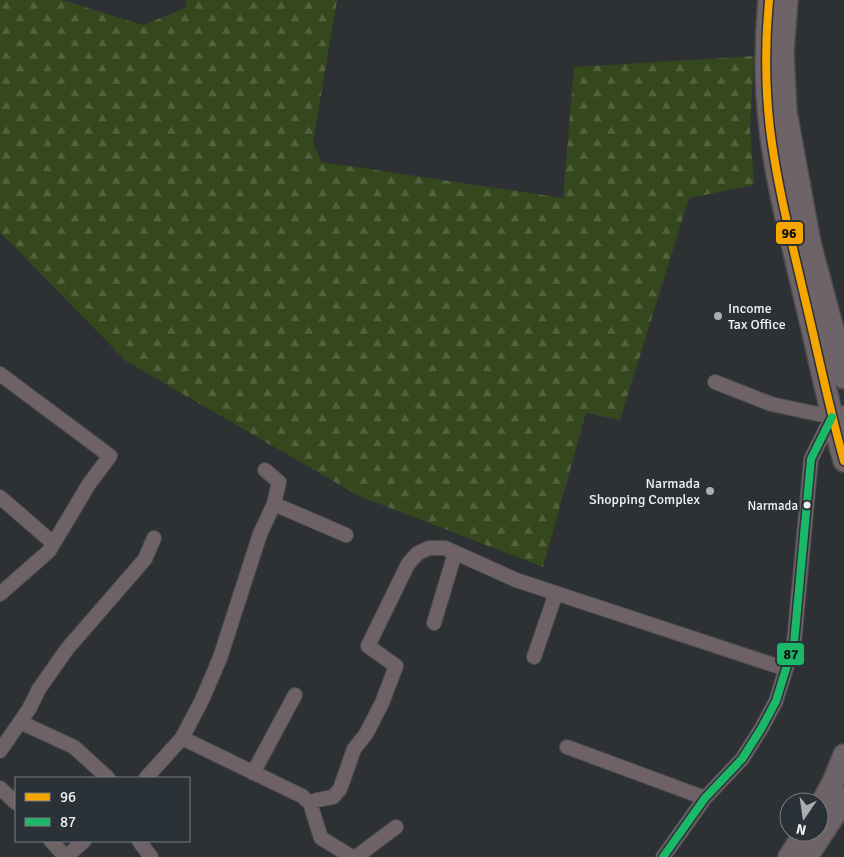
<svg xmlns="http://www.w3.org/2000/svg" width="844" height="857" font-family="Signika,sans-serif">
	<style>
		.forest { fill: url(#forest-firs) }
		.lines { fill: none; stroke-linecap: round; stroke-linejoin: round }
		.street-casing { stroke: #494c4e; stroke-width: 16 }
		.primary-casing { stroke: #494c4e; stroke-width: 24 }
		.street { stroke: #6e6267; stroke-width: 14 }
		.primary { stroke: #6e6367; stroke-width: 21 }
		.bus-1-casing { stroke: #2a3137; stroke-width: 11 }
		.bus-2-casing { stroke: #2a3137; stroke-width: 11 }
		.bus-1 { stroke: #f7a600; stroke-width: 8 }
		.bus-2 { stroke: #1ab867; stroke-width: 8 }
		.poi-dot { fill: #aaaeb2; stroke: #2a3137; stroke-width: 2 }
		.bus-dot { fill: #edf2f6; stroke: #2a3137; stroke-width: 2 }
		.labels { text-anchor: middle; stroke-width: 5; stroke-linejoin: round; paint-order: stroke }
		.bus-label { font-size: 13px; fill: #edf2f6; stroke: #2a3137; text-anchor: end }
		.poi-label { font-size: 14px; fill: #edf2f6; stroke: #2a3137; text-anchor: start }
		.line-badge { stroke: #2a3137; stroke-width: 2 }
		.pale-badge-label { font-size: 14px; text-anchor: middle; font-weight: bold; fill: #111 }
	</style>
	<defs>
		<pattern id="forest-firs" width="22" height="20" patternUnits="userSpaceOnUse" patternTransform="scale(1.25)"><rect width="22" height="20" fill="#35471d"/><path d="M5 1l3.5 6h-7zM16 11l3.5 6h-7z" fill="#53623e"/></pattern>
	</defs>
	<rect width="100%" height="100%" fill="#2d3134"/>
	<path class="forest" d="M0,0h62l81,25 42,-17 2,-8h150l-24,143 8,19 242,36 11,-131 180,-11 -4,70 4,59 -65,13 -69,222 -34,-7 -43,154 -184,-71 -233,-135 -126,-129z"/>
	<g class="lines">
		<defs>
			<path id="street" d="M0,374l110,82 -21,28 -40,67 -49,43
				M715,382l56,22 61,13 12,-4
				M0,497l53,46
				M274,504l72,31
				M434,623l21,-70
				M534,657l22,-64
				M20,722l54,25 34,31
				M182,738l120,58 8,7 11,35 31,19
				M567,747l138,51
				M0,751l29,-42 10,-20 28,-40 78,-90 9,-21
				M253,773l42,-78
				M146,778l36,-40 20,-38 18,-42 40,-124 14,-30 5,-22 -14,-12
				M0,788l16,15
				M310,803l7,-3 16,-3 7,-8 14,-40 12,-15 16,-31 14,-37 -28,-20 40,-82 10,-11 11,-5h16l71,32 270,89
				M51,841l15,16
				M139,841l12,16
				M66,857l18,-16
				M356,857l40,-30
				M663,857l42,-59 37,-39 19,-30 15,-28 18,-58 17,-184 21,-42"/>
			<path id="primary" d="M769,0c-4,43 -4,86 1,129 7,57 22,114 35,170 13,54 24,109 39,162
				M787,0l-4,52 3,60 24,131 29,109 5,26
				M819,808l14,-26 11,-27
				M789,857l16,-25
				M807,857l32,-49 5,-11"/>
		</defs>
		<use href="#street" class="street-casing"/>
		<use href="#primary" class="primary-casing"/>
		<use href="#street" class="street"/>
		<use href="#primary" class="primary"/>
		<defs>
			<path id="bus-1" d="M769,0c-4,43 -4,86 1,129 7,57 22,114 35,170 13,54 24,109 39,162"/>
			<path id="bus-2" d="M663,857l42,-59 37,-39 19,-30 15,-28 18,-58 17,-184 21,-42"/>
		</defs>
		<use href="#bus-1" class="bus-1-casing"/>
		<use href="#bus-2" class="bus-2-casing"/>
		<use href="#bus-1" class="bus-1"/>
		<use href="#bus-2" class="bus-2"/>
	</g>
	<g class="poi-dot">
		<circle cx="718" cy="316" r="5"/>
		<circle cx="710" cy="491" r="5"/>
	</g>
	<circle class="bus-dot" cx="807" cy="505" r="4.5"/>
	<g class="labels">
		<g class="bus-label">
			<text x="798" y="510">Narmada</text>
		</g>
		<g class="poi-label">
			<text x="728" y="313">Income<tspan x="728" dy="16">Tax Office</tspan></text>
			<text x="700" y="488" text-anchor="end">Narmada<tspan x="700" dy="16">Shopping Complex</tspan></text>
		</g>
	</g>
	<g class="line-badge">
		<rect x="775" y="221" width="29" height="24" rx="5" fill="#f7a600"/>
		<rect x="776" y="642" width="29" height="24" rx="5" fill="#1ab867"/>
	</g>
	<g class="pale-badge-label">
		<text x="789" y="238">96</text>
		<text x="791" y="659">87</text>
	</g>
	<rect x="15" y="777" width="175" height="65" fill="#2a3137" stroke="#787e83"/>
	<rect x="25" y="793" width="25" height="8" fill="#f7a600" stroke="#787e83"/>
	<text x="60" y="802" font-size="15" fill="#edf2f6">96</text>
	<rect x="25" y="818" width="25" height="8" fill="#1ab867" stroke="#787e83"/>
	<text x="60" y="827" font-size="15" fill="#edf2f6">87</text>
	<g transform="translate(804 817) rotate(193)"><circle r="24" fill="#2a3137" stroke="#787e83"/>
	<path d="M0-4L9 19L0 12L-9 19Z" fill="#aaaeb2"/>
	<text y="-8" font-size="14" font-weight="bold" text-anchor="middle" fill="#edf2f6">N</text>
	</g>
</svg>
